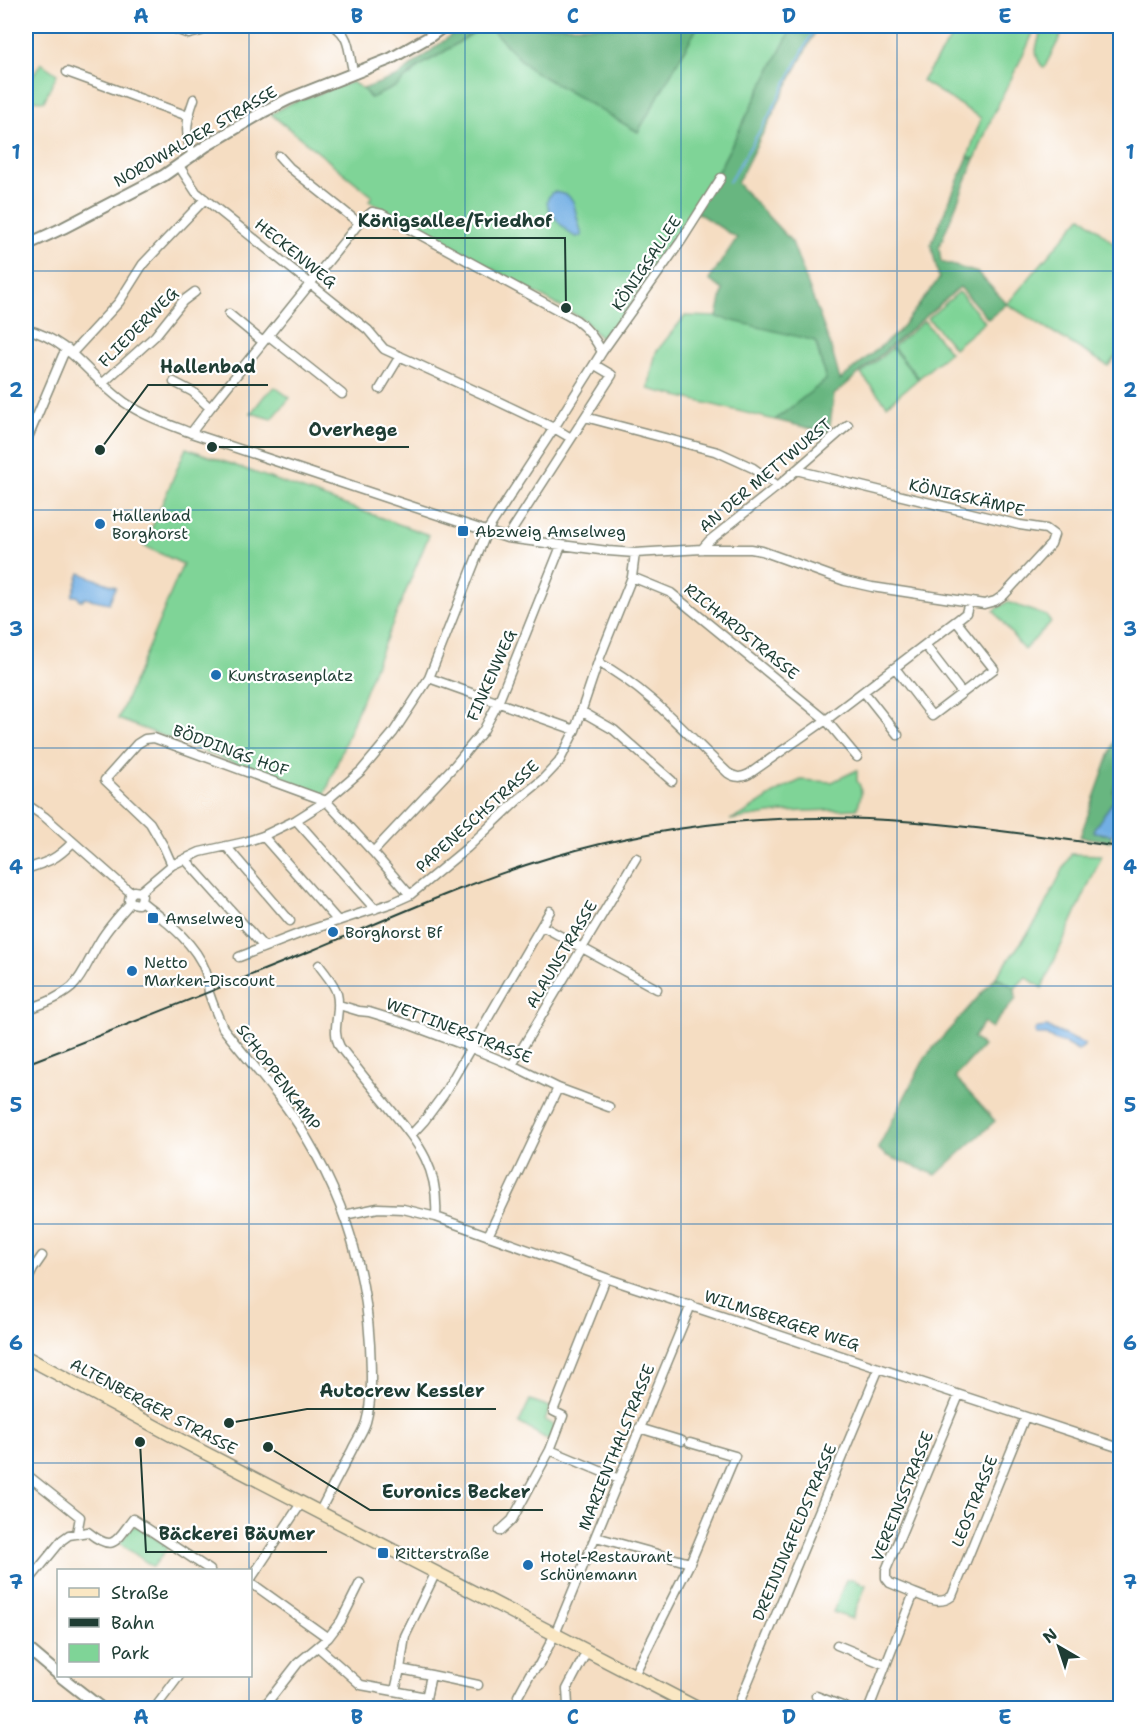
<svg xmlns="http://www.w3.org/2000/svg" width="1146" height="1734" font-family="'Shantell Sans',sans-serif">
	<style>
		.green { fill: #7fd497; stroke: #4f8866; stroke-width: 1.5 }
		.forest { fill: #67b680; stroke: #437a5a; stroke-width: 1.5 }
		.water { fill: #72afe4; stroke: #48768c; stroke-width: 1.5 }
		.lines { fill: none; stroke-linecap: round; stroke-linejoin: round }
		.stream { stroke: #72afe4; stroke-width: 2 }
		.minor-casing { stroke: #8a8d7b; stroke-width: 11 }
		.tertiary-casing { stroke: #8a8d7b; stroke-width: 14 }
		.secondary-casing { stroke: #8a8d7b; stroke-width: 15 }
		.minor { stroke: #fff; stroke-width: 8 }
		.tertiary { stroke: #fff; stroke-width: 10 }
		.secondary { stroke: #fae7c3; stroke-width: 12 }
		.rail { stroke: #1f3d34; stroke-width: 2 }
		.grid { fill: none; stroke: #1f6fb2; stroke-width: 1.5; stroke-opacity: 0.55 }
		.poi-dot { fill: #1f6fb2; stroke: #fff; stroke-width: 2 }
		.labels { text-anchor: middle; stroke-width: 4.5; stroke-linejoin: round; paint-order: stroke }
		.street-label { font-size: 16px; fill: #1f3d34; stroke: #fff }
		.poi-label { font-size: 16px; fill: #1f3d34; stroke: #fff; text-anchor: start }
		.leader { fill: none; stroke: #1f3d34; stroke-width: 2 }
		.callout-dot { fill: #1f3d34; stroke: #fff; stroke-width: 2 }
		.callout-label { font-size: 18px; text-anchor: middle; font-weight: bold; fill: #1f3d34; stroke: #fff; stroke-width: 4.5; stroke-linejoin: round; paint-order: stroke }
		.neatline { fill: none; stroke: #1f6fb2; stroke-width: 2 }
		.grid-label { font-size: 20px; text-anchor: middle; font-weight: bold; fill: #1f6fb2 }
	</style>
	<rect width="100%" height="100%" fill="#fff"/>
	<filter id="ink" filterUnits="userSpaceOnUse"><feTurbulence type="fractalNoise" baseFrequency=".0167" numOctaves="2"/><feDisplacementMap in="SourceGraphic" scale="12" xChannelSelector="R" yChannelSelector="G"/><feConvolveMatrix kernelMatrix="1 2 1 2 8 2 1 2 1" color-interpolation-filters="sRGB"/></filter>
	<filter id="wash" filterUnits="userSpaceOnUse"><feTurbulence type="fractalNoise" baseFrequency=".008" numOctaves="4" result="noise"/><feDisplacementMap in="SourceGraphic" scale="24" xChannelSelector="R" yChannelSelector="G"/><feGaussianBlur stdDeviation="1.35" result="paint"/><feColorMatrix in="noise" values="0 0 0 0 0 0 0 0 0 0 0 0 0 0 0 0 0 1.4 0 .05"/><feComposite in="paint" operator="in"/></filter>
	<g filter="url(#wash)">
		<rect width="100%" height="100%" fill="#f5ddc2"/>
		<path class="green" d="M484,26h4l42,43 108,63 60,-106h95l-78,151 -101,153 -12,10 -19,-21 -214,-118 3,-5 -101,-82 20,-11 61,-21 11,7 7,9 41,-23 8,-9 20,-11z
			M959,26h77l-9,21 -34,68 -18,44 -7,-2 13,-39 -59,-37z
			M1044,26h22l-22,42c-14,-13 -6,-28 0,-42z
			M41,63l16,11 -13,27 -17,-1 -1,-1v-13z
			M1082,216l37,32 1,-2v105l-12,15 -101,-62z
			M959,292l26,30 -31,26 -26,-30z
			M685,316l32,1 98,23 11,40 -51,40 -127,-31 8,-37z
			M924,321l26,31 -31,26 -26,-31z
			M892,348l26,31 -31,26 -26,-31z
			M275,387l15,11 -18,21 -21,-6 14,-18z
			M186,448l243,87 -54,131 -51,131 -206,-78 65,-155 -39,-18z
			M1007,602l40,14 4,6 -27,28 -30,-39z
			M857,770v11c7,8 3,19 0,28l-74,3 -53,8 13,-6 37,-24 21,-10 31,2z
			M1071,854l31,1 -60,133 -16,-11 -11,11 -19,-11 40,-55z
			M530,1400l20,7 -5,13 6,3 4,4 -5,14 -31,-18z
			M138,1526l30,21 -15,20 -33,-24 12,-16z
			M852,1579l14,6 -14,34 -19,-7 13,-32z"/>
		<path class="forest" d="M463,26h21l-45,29 -20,11 -22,20 -26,12 -8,-9 35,-13z
			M488,26h210l-60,106 -108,-63z
			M793,26h25l-81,157 55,59 38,102 10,36 58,-48 41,-53 -8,-35 37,-87 7,2 -36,88 2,15 37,11 29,31 -19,15 -28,-32 -126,108 -5,38 -54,-13 51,-40 -10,-39 -99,-24 6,-27 -14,-10 28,-42 -44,-28 22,-33z
			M1120,719v52l-7,21 1,8 -11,16 -1,18 10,1 -2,6 -30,-4 40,-112z
			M996,977l19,11 1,11 -25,29 -7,-6 -11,16 10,8 -28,31 40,44 -59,54 -51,-20 -7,-7 48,-92z"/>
		<path class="water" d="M555,192l12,3 6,6 9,35 -6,1c-8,-3 -29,-25 -29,-35 0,-3 3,-7 4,-9z
			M80,573l36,14 -7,16 -24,-5 -2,2h-3l-3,-4h-5z
			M1114,800l4,21 -1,5 -5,9 -18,-3 -1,-2z
			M1047,1027l37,17v2l-6,5 -14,-8 -10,-3 -8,-5h-9l-2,-2v-3l3,-2z"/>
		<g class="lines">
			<path class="stream" d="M729,182l41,-68 46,-88"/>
		</g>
	</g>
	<g filter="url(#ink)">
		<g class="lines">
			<defs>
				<path id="minor" d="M168,26l21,8 12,-3 1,-5
					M334,26c18,11 14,30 20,48
					M67,72l121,44
					M194,156c-11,-19 -7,-38 0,-57
					M279,156l10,11 70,56
					M179,166l17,26 172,138 16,19 105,48 65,31 17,10
					M229,314l34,28
					M26,329c46,12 62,47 98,73 20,14 44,22 67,31l316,105 101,13 27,2 67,-4h49l11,2 83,30 27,6 112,17 11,-3 9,-6 47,-51 3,-9 -8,-6 -26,-4 -224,-55
					M269,336l73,58
					M72,353l47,-51 24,-38 62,-65
					M174,382l19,10 17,16
					M103,383l52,-47 28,-35 12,-9
					M380,389l20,-33
					M585,417l133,35 35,16 25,18
					M191,433l19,-25 149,-185 13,-11 10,2 194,106c12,9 19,18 26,32
					M26,442l37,-87 5,-6
					M507,538l105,-163 -17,-10
					M702,549l7,-8 69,-55 70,-61
					M925,645l37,48
					M598,662c50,27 89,72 130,111 8,5 13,5 21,1l77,-54 -155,-127 -39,-16
					M895,668l37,48 62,-47 -38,-48
					M429,678l146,52
					M864,692l34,43
					M581,711l33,19 58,51
					M857,757l-31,-37 130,-99 10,-8 3,-11
					M26,779l2,-7
					M26,804l19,13 86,76
					M296,820l79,89
					M263,836l75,85
					M226,846l64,75
					M373,852l82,-87 28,-34 15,-28 63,-157
					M185,859l79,88
					M172,865l-8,-18 -14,-24 -45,-43 32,-36 8,-5 9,-1 172,63 47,51 37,43
					M26,869c22,-7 31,-10 47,-27
					M140,892l32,-27 28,-13 45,-10 18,-6 33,-16 30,-19 35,-30 32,-38 36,-55 58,-147 67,-103 48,-76 79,-111 40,-63
					M141,901l-3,3 -5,-1 -4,-3 1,-5 4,-4 6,1 2,4 -1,5c23,19 53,40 64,69 3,7 3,15 4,23 4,12 9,24 14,35 28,36 60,70 83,109 38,63 60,134 64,208 1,25 3,52 -4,77 -3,10 -10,19 -14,28 -11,21 -22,41 -32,61
					M542,926l115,63
					M239,957l62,-24 91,-30 18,-8 57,-47 53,-50 22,-18 17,-18 16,-32 23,-68 34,-85 3,-24
					M319,965c6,9 16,19 18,29 5,19 -7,35 3,53 15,19 31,39 47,58 31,38 52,61 49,112
					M339,1005l20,6 10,1 36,11 59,22 48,20 46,23 51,19
					M26,1010c16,-6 32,-11 46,-23 12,-12 18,-30 27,-44 8,-15 21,-28 32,-41
					M512,1065l124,-207
					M411,1135l13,-14 20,-27 106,-183
					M344,1215l34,-7 25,1 33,8 170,61 514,170
					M488,1236l70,-148
					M26,1284l7,-15 9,-13
					M639,1428l43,13
					M550,1450l69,29
					M26,1474l54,43 -3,16
					M500,1531l12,-11 38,-70 13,-34 -10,-5 53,-133
					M596,1537l94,26
					M250,1580l52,-78
					M250,1582l78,56
					M26,1584l36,-44 7,-5 19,-3c26,21 28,9 45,-13l77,51
					M914,1593l-24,-10 -4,-5v-8l73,-175
					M837,1645l49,20
					M318,1647l43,38 65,12
					M400,1669l5,-33 31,-64
					M431,1675l47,10
					M634,1675l56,-112 45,-107 -45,-13
					M395,1691l5,-22 31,6 -7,33
					M518,1696l12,-22 9,-9 16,-31 136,-329
					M816,1696l31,12
					M155,1708l24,-32
					M263,1708l35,-45 30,-25 13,-17 19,-38
					M566,1708l2,-3 -1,-16 20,-38
					M737,1708l142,-340
					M869,1708l45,-115c14,5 25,13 38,3l73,-179"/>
				<path id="tertiary" d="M26,245l37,-17 100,-52 43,-30 59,-35 24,-12 101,-40 39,-22 15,-11
					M26,1647l32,27
					M60,1676l41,32"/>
				<path id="secondary" d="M26,1357l158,85 513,266"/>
			</defs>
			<use href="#minor" class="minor-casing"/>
			<use href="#tertiary" class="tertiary-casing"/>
			<use href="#secondary" class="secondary-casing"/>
			<use href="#minor" class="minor"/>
			<use href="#tertiary" class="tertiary"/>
			<use href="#secondary" class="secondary"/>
			<path class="rail" d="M26,1064c96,-37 191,-75 287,-114 70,-29 140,-61 213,-85 67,-22 137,-36 207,-43 131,-13 259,7 387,25"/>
		</g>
	</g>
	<path class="grid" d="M249,26v1544M465,26v1682M681,26v1682M897,26v1682M26,271h1094M26,510h1094M26,748h1094M26,986h1094M26,1224h1094M26,1463h1094M249,1676v32"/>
	<g class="poi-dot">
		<circle cx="100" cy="524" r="6"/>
		<rect x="457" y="525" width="12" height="12" rx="3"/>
		<circle cx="216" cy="675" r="6"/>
		<rect x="147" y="912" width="12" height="12" rx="3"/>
		<circle cx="333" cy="932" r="6"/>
		<circle cx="132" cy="971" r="6"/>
		<rect x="377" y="1547" width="12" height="12" rx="3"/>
		<circle cx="528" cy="1565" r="6"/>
	</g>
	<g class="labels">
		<g class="street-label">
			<text transform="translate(195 136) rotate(-30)" y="6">NORDWALDER STRASSE</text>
			<text transform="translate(296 253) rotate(39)" y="6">HECKENWEG</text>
			<text transform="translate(646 263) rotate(-56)" y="6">KÖNIGSALLEE</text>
			<text transform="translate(138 327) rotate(-45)" y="6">FLIEDERWEG</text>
			<text transform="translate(765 475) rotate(-40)" y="6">AN DER METTWURST</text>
			<text transform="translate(967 497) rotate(13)" y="6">KÖNIGSKÄMPE</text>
			<text transform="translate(742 631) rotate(39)" y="6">RICHARDSTRASSE</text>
			<text transform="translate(491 675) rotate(-66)" y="6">FINKENWEG</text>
			<text transform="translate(231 750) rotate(20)" y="6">BÖDDINGS HOF</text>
			<text transform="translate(477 816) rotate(-42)" y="6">PAPENESCHSTRASSE</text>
			<text transform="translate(561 954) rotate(-59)" y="6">ALAUNSTRASSE</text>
			<text transform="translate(459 1030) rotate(21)" y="6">WETTINERSTRASSE</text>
			<text transform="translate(279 1077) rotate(53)" y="6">SCHOPPENKAMP</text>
			<text transform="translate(782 1320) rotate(18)" y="6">WILMSBERGER WEG</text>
			<text transform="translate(154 1406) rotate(28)" y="6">ALTENBERGER STRASSE</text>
			<text transform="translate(616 1447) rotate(-68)" y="6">MARIENTHALSTRASSE</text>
			<text transform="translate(902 1496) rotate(-68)" y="6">VEREINSSTRASSE</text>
			<text transform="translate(974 1501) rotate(-68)" y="6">LEOSTRASSE</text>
			<text transform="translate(794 1532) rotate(-67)" y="6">DREININGFELDSTRASSE</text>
		</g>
		<g class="poi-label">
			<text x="112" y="521">Hallenbad<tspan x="112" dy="18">Borghorst</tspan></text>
			<text x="475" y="537">Abzweig Amselweg</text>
			<text x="228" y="681">Kunstrasenplatz</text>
			<text x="165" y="924">Amselweg</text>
			<text x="345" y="938">Borghorst Bf</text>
			<text x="144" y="968">Netto<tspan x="144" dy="18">Marken-Discount</tspan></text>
			<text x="395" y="1559">Ritterstraße</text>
			<text x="540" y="1562">Hotel-Restaurant<tspan x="540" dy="18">Schünemann</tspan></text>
		</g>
	</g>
	<path class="leader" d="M566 308L565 238H346M100 450L148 385H268M212 447L296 447H409M229 1423L307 1409H496M268 1447L370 1510H543M140 1442L146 1552H327"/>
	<g class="callout-dot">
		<circle cx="566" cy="308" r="6"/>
		<circle cx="100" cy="450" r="6"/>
		<circle cx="212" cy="447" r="6"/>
		<circle cx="229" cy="1423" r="6"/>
		<circle cx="268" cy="1447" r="6"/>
		<circle cx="140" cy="1442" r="6"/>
	</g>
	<g class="callout-label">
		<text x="455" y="227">Königsallee/Friedhof</text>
		<text x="208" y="373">Hallenbad</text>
		<text x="353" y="436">Overhege</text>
		<text x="402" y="1397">Autocrew Kessler</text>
		<text x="456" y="1498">Euronics Becker</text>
		<text x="237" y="1540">Bäckerei Bäumer</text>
	</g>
	<rect width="1146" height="1734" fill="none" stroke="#fff" stroke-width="66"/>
	<rect x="57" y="1569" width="195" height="108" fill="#ffffff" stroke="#a5b1ae" stroke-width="1.5"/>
	<rect x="69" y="1588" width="30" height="9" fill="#fae7c3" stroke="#a5b1ae" stroke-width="1.5"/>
	<text x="111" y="1599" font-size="18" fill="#1f3d34">Straße</text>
	<rect x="69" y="1618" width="30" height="9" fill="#1f3d34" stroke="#a5b1ae" stroke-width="1.5"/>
	<text x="111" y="1629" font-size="18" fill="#1f3d34">Bahn</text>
	<rect x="69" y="1644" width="30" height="18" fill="#7fd497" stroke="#a5b1ae" stroke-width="1.5"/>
	<text x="111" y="1659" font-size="18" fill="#1f3d34">Park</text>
	<g transform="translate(1059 1647) rotate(321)" stroke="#ffffff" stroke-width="4.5" paint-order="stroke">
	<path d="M0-4.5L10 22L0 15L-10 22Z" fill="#1f3d34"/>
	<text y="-9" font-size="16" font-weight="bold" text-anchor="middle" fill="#1f3d34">N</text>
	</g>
	<rect x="33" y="33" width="1080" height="1668" class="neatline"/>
	<g class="grid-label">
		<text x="141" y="23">A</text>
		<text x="357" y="23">B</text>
		<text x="573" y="23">C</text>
		<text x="789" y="23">D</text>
		<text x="1005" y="23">E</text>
		<text x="16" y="159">1</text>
		<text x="1130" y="159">1</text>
		<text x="16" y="397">2</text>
		<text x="1130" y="397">2</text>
		<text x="16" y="636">3</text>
		<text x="1130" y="636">3</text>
		<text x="16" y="874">4</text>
		<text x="1130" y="874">4</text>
		<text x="16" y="1112">5</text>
		<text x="1130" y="1112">5</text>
		<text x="16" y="1350">6</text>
		<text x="1130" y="1350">6</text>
		<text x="16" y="1589">7</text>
		<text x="1130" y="1589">7</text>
		<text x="141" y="1724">A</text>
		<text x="357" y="1724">B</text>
		<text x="573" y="1724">C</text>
		<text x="789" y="1724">D</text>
		<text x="1005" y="1724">E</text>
	</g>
</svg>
